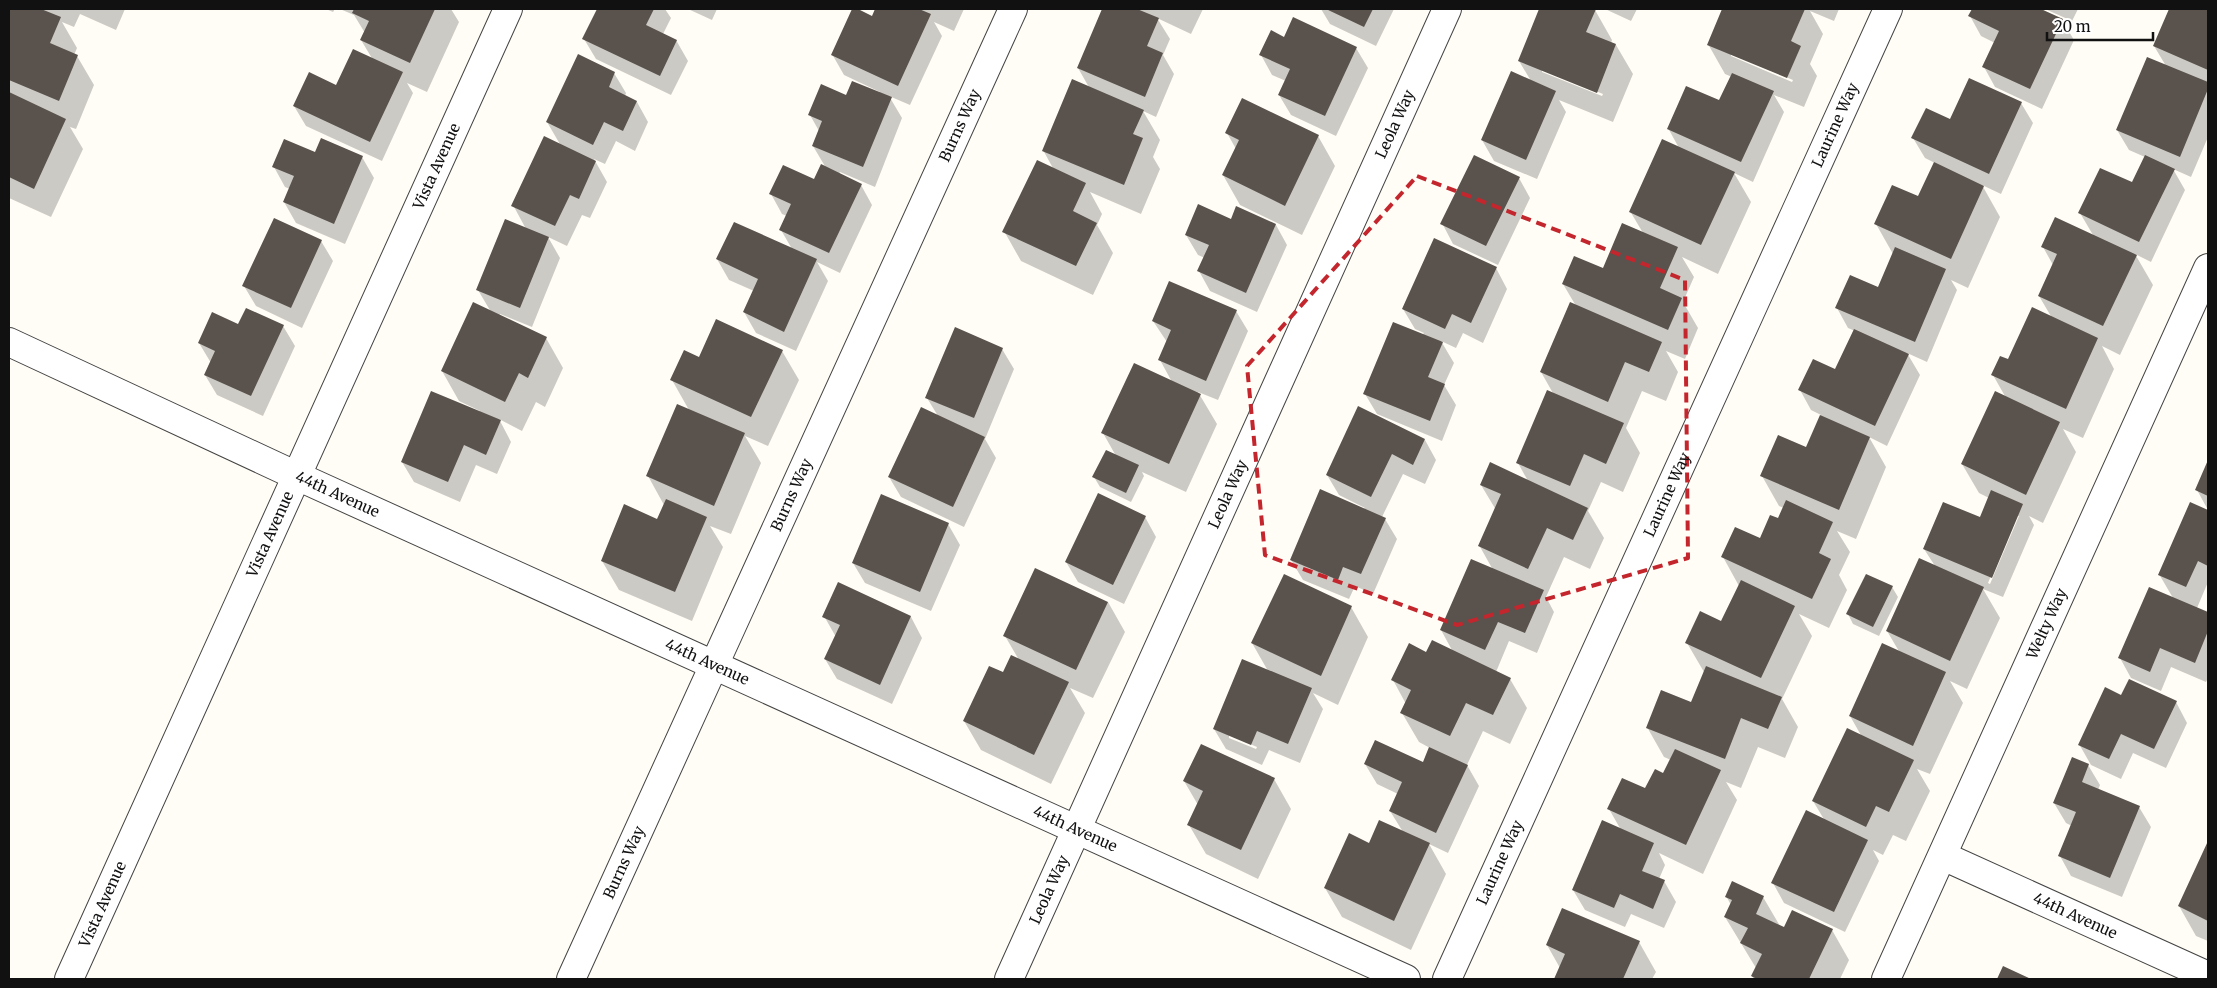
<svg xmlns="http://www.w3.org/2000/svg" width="2217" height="988" font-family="Merriweather,serif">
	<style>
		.shadow { fill: #0003; fill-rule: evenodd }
		.building { fill: #5a524d }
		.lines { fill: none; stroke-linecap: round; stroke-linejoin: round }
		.minor-casing { stroke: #444; stroke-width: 30 }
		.minor { stroke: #fff; stroke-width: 28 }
		.marked { fill: none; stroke: #c4262e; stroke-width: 4; stroke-dasharray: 10 6; stroke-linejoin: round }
		.labels { text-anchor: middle; stroke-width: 5; stroke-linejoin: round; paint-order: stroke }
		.street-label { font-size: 15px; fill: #111; stroke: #fff }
	</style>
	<rect width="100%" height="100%" fill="#fffdf5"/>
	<path class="shadow" d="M9,9h116l-9,21 -36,-16 -6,13 -12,-5 15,26 -3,7 3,1 17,29 -18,44 -6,-2 13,22 -32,68 -42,-19z
		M326,9h9l-2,3z
		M340,9h111l8,13 -32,70 -20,-9 6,10 -31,68 -76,-35 -12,-20 42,-20 37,-26 -12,-20 4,-7 -11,-18z
		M598,9h67l6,9 -8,16 13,6 12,21 -17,34 -75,-36 -12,-20z
		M688,9h29l-5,11z
		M853,9l20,8 4,-8h87l-10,22 -20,-9 8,14 -32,69 -21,-9 13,22 -27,69 -35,-15 -1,2 22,11 11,20 -32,68 -23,-11 11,19 -32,70 -40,-18 -12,-21 10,-21 -25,-11 -12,-21 75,-10 -11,-19 6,-14 -5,-2 -11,-20 43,-13 12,-13 -13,-22 6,-15 -9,-16 37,-18 32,-3 1,-2 -36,-17 -12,-21z
		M1104,9h99l-12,25 -34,-16 13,21 -7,16 11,19 -18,43 -13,-6 17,29 -7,17 7,12 -19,45 -51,-22 12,22 -5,11 16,28 -20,42 -72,-34 -17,-30 50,-61 -11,-20 47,-61 -12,-21z
		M1321,9h73l-18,37 -46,-22z
		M1540,9l55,1 17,30 -1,3 5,2 17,29 -20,48 -54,-22 7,12 -29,67 -43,-18 -12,-21 49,-59 -12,-20zM1542,69l61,25 -1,2 -60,-24z
		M1605,9h32l-6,12z
		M1723,9h116l-5,12 -24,-10 13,23 -13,30 7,12 -13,31 -30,-12 10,17 -31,70 -19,-9 17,29 -33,72 -36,-17 12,20 -11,25 15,26 -13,31 -19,-8 12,21 -12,29 -24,-10 -16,37 14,25 -17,39 -22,-10 -13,29 16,27 -14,31 -26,-12 -18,40 8,15 -17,41 -28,-12 -13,31 14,7 17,29 -17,36 -27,-13 -16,34 12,21 -31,67 -19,-9 17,30 -35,76 -69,-33 -17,-29 45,-44 33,-12 -13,-21 8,-17 -21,-10 -12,-20 59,-1 6,-15 -11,-6 -17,-29 4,-9 -13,-24 34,-27 26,-1 -12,-22 52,-60 -14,-25 17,-35 -15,-25 47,-4 -10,-18 36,-68 -13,-23 35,-66 -13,-22 40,-15 40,-36 -13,-22 49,-63 -11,-20 52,-26 12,-25 -7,-3 -17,-30zM1731,54l62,26 -1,2 -61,-26z
		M1973,9h65l24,11 12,20 -32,69 -47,-22 -11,-20 11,-24 -14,-7 -11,-20z
		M2045,9h33l-6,12z
		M2170,9h38v128l-17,40 -18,-8 12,21 -34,72 -16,-8 18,31 -33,70 -18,-9 12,23 -31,69 -20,-9 13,23 -33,71 -14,-7 5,9 -31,72 -20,-8 17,29 -33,71 -17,-8 13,22 -33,71 -13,-5 13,22 -24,50 -13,-6 -10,20 -10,-5 6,11 -34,71 -61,-29 -11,-20 52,-62 -12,-20 49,-64 -12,-21 50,-63 -13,-22 48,-65 -11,-17 56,-30 9,-21 -10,-5 -17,-29 44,-66 -13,-23 59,-57 -13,-22 14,-31 -10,-18 50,-12 -13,-22 52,-29 13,-27 -16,-7 -12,-20 49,-64 -12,-20zM2016,516h3l-29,68 -2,-1z
		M1284,38l72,10 12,20 -32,68 -45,-21 -12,-20 7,-14 -14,-6 -11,-20z
		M614,73l12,20 -1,3 12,6 11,20 -13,29 -19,-10 -11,23 -11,-5 13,23 -17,36 -8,-3 -15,31 -19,-9 12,21 -28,69 -32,-13 -1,2 47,22 17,30 -18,39 -9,-5 -14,29 -23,-12 12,23 -14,32 -21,-9 -16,37 -46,-20 -12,-20 78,-49v-2l-21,-10 -17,-30 49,-59 -13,-22 48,-61 -13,-24 48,-59 -14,-24z
		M2021,103l12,20 -32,71 -19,-9 18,32 -32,71 -17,-8 6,10 -30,72 -20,-9 13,22 -33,71 -18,-9 17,30 -30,72 -19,-8 13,21 -11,23 8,15 -18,38 -30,-14 13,22 -30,63 16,28 -13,31 -27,-11 -17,41 -15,-6 11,18 -34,74 -44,-21 6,12 -6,14 5,2 12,21 -12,26 -33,-14 -6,13 -40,-17 -12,-20 48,-60 -12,-21 37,-19 18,-16 7,-14 -7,-3 -17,-30 45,-23 12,-32 -17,-29 35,-20 17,-37 -16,-29 37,-17 18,-20 6,-12 -5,-2 -17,-30 45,-27 14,-34 -10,-5 -11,-20 36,-19 19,-40 -7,-3 -11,-20 42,-19 14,-35 -17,-30 43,-26 16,-35 -10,-5 -12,-20 38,-17z
		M1227,133l91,3 17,30 -33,69 -62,-30 -17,-30 13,-26z
		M316,154l46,3 12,21 -29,66 -49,-21 -12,-21 6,-13 -5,-2 -11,-20z
		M1519,178l11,20 -32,67 -45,-21 -11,-21z
		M1237,208l39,17 11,20 -30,67 -47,-21 -11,-20 6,-13 -7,-3 -12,-20 45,-15z
		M321,241l12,20 -31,67 -46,-22 -12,-20z
		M1496,268l11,21 -24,54 -20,-10 -7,15 -15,-7 13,22 -10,22 12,20 -14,36 -65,-27 -12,-20 59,-61 -9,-4 -12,-20z
		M1236,311l12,20 -30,69 -20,-8 19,32 -31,68 -44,-20 2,4 -13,26 -31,-15 -6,-10 22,-21 -13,-23 69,-51 -12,-22 7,-18 -14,-21z
		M238,326h45l12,20 -32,70 -46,-21 -12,-20 6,-12 -12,-20z
		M1002,349l12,20 -29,70 11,19 -32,69 -63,-30 -12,-20 49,-61 -11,-18z
		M782,351l17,29 -31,66 -23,-10 16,27 -30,71 -21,-8 13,21 -31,74 -73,-31 -17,-29 56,-41 6,-15 -16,-29 41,-66 -17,-30 27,-22z
		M1425,440l11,20 -11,24 -22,-10 -21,43 3,2 12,20 -24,55 -18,-8 -6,13 -46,-19 -12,-20 74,-52 -26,-13 -12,-20z
		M2208,463v47l-11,-20z
		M2191,504l17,7v71l-11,26 11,5v65l-2,4 -35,-15 -10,24 -30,-13 -11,-20 53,-60 -14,-24z
		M1145,517l11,20 -32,67 -46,-22 -12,-20z
		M948,524l12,21 -29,66 -66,-28 -12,-20z
		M839,584l72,33 11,21 -30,66 -55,-25 -12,-20 11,-22 -12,-21z
		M1892,587l6,10 -19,39 -26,-12 -5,-10z
		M1108,602l17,30 -32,66 -23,-10 15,25 -34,71 -70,-34 -17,-29 55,-61 -14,-24z
		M1351,607l17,30 -30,68 -25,-12 10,16 -23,54 -31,-13 -7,15 -36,-16 -12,-20 54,-58 -16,-28zM1229,735l28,12 -1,2 -27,-11z
		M2176,702l11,21 -21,45 -33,-15 -12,26 -30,-14 -12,-21z
		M2088,765l12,20 -2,5 41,17 12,20 -29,70 -51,-21 -11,-20 12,-30 -6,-3 -12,-20z
		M1274,779l17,30 -33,70 -52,-25 -17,-29 9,-20 -14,-24z
		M2208,843v98l-12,-5 -17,-30z
		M1726,896l37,1 17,29 4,2 48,2 17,30 -9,19h-86l-2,-3 4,-8 -31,-51 6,-12z
		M1639,942l17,30 -4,7h-97l5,-11 -13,-23z"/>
	<path class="building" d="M9,9h32l20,8 -11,26 28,12 -19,46 -50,-21z
		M354,9h81l-25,54 -50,-23 9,-19 -17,-8z
		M597,9h57l-8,16 31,15 -17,36 -78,-37z
		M852,9h6l14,7 3,-7h44l12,5 -33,72 -67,-31z
		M1102,9h35l22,9 -12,28 16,7 -18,44 -68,-29z
		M1326,9h47l-9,18z
		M1539,9h57l-10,23 30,12 -19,49 -79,-32z
		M1722,9h83l-14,32 10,5 -14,32 -80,-33z
		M1972,9h69l22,10 -33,70 -48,-22 17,-36 -31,-15z
		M2169,9h39v61l-55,-24z
		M1293,17l64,30 -32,69 -47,-21 12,-26 -31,-14 12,-25 13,7z
		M353,49l50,23 -33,70 -77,-36 16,-34 27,13z
		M578,54l37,18 -6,15 28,14 -14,30 -19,-9 -11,23 -47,-23z
		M2147,57l61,25v7l-28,68 -64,-27z
		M1511,71l45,20 -30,69 -45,-20z
		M1732,73l42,18 -33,71 -74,-33 19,-43 33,14z
		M1969,78l53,24 -33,72 -78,-36 15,-30 24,11z
		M1072,79l72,31 -11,24 10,4 -19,47 -82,-34z
		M852,81l40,16 -29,70 -51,-21 10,-25 -14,-6 13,-31 25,11z
		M9,92l57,27 -32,70 -25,-12z
		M1242,98l77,37 -34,71 -63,-31 17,-35 -14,-7z
		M544,136l52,25 -17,38 -9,-4 -15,31 -44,-20z
		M321,138l42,18 -29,68 -51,-22 11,-26 -22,-9 12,-28 31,13z
		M1662,139l73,33 -34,73 -72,-33z
		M1474,155l46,22 -34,69 -46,-22z
		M2145,155l30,14 -36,73 -61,-29 22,-45 32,14z
		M1037,160l49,23 -13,28 24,12 -21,43 -74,-34z
		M1934,162l50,24 -33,73 -77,-35 18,-39 26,11z
		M821,164l41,20 -33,69 -50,-23 12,-26 -22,-10 14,-29 31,14z
		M1198,204l33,15 5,-13 40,18 -30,69 -49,-22 12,-26 -24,-10z
		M2055,217l82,38 -34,71 -65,-30 19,-42 -16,-7z
		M274,218l48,22 -31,68 -49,-22z
		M505,219l44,18 -29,71 -44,-18z
		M734,222l83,37 -33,73 -41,-20 15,-33 -42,-20z
		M1622,223l56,24 -18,41 22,10 -14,32 -106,-46 12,-28 29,12z
		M1434,238l63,29 -26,56 -19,-9 -7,15 -43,-20z
		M1895,247l51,22 -31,73 -80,-34 15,-33 28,12z
		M1169,281l68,29 -31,71 -48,-21 13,-30 -19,-9z
		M473,302l74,35 -19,41 -9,-5 -14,29 -64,-31z
		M1570,302l92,40 -13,30 -24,-10 -17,40 -68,-30z
		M2032,307l66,31 -32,71 -75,-34 9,-19 8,3z
		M246,308l38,17 -33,71 -47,-21 11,-24 -17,-8 14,-31 26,12z
		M716,319l67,31 -32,67 -81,-37 14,-30 15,7z
		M1393,322l50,20 -15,35 17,7 -15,37 -67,-27z
		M955,327l48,21 -29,70 -49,-20z
		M1854,329l55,25 -34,72 -77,-36 15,-31 22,10z
		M1134,363l67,31 -32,70 -68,-31z
		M1547,390l77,33 -18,41 -22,-10 -14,32 -54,-23z
		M431,391l70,29 -15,35 -22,-10 -16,37 -47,-20z
		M1995,391l65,31 -34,73 -65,-31z
		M677,404l68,29 -31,73 -68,-30z
		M1358,406l67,33 -12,26 -21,-11 -21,43 -45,-22z
		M921,407l64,30 -32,70 -65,-30z
		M1820,415l50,22 -31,73 -79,-34 18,-41 28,12z
		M1106,450l33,15 -13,28 -34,-16z
		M2208,460v36l-13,-6z
		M1490,462l98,46 -15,32 -26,-12 -19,41 -50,-23 23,-52 -21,-9z
		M1320,489l66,29 -25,56 -18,-7 -5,13 -48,-20z
		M1991,490l32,14 -31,74 -69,-29 20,-47 37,15z
		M1098,493l48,23 -33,69 -48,-23z
		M881,494l68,29 -29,69 -68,-29z
		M666,499l41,18 -32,75 -74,-31 23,-57 33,15z
		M1786,500l47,22 -14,31 12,6 -19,40 -91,-42 14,-30 25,11 10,-23 8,3z
		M2190,502l18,8v56l-10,-5 -12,26 -28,-12z
		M1919,558l65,29 -34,74 -64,-30z
		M1471,559l73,31 -19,43 -27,-11 -13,28 -45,-20z
		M1035,568l73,34 -32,68 -73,-34z
		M1284,574l68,32 -31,70 -70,-33z
		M1866,574l27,12 -20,41 -27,-13z
		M1741,580l54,26 -34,72 -76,-35 15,-32 21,10z
		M838,582l73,34 -31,69 -56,-26 16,-34 -18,-8z
		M2149,587l59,25v19l-13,32 -35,-15 -10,24 -32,-14z
		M1432,640l79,38 -18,37 -27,-12 -16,33 -50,-23 11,-23 -20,-10 18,-37 17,9z
		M1882,643l64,29 -33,74 -64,-30z
		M1011,655l58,27 -35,73 -71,-34 26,-55 14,6z
		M1242,659l70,29 -24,56 -31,-13 -6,14 -38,-16z
		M1706,666l76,31 -14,32 -27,-11 -16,41 -79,-31 15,-38 30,12z
		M2129,679l48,22 -23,48 -33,-15 -12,25 -31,-14 27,-58 16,8z
		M1847,728l67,32 -25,52 -13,-6 -10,21 -54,-26z
		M1375,740l48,22 6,-15 39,18 -32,68 -47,-22 13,-29 -38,-18z
		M1201,744l74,34 -34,72 -54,-25 16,-34 -20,-10z
		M1675,749l46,21 -35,75 -79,-36 15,-31 23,10 10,-19 8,4z
		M2072,757l17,7 -7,18 58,24 -30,72 -52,-22 18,-44 -23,-9z
		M1806,810l62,30 -34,72 -63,-29z
		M1379,820l51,23 -36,78 -70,-33 25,-55 20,10z
		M1602,820l52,23 -12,28 23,9 -12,29 -33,-15 -6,14 -42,-18z
		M2208,841v80l-30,-15z
		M1732,881l32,15 -8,18 28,13 8,-17 41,19 -24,50h-52l-6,-3 11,-22 -22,-11 8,-15 -24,-11 8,-17 -7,-3z
		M1562,908l78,33 -17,38h-69l11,-25 -19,-9z
		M2003,966l28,13h-34z"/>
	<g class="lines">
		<defs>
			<g id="minor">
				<path id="s1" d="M9,342l288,134 1109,503"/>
				<path id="s2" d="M1943,856l265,120"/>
				<path id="s3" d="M69,979l439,-970"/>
				<path id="s4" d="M571,979l442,-970"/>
				<path id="s5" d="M1009,979l438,-970"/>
				<path id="s6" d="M1447,979l441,-970"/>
				<path id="s7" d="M1886,979l322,-711"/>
			</g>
		</defs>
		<use href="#minor" class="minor-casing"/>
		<use href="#minor" class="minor"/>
	</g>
	<path class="marked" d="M1417,176l268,104 3,278 -231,67 -192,-70 -18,-189z"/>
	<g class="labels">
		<g class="street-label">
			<text dy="5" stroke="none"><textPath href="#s4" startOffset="938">Burns Way</textPath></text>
			<text dy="5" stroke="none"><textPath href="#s5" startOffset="938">Leola Way</textPath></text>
			<text dy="5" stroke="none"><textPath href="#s6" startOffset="938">Laurine Way</textPath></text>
			<text dy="5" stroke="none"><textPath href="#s3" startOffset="892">Vista Avenue</textPath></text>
			<text dy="5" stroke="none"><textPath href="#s1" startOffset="362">44th Avenue</textPath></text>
			<text dy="5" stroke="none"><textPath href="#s4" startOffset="532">Burns Way</textPath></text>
			<text dy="5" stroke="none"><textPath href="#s5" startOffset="532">Leola Way</textPath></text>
			<text dy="5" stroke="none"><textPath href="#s6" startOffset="532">Laurine Way</textPath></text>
			<text dy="5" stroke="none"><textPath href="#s3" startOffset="488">Vista Avenue</textPath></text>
			<text dy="5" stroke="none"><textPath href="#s7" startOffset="390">Welty Way</textPath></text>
			<text dy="5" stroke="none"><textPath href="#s1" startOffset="768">44th Avenue</textPath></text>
			<text dy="5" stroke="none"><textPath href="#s1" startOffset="1172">44th Avenue</textPath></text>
			<text dy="5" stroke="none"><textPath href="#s4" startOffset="128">Burns Way</textPath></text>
			<text dy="5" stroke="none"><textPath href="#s6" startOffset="128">Laurine Way</textPath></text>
			<text dy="5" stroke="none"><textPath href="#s5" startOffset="98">Leola Way</textPath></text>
			<text dy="5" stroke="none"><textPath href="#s3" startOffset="82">Vista Avenue</textPath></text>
			<text dy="5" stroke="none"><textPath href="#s2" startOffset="145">44th Avenue</textPath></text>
		</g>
	</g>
	<rect width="2217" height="988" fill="none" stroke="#111111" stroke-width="20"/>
	<path d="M2047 32v8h106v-8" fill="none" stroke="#111111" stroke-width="2.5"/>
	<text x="2054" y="32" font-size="15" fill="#111111" stroke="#ffffff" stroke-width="4" paint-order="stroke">20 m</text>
</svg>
